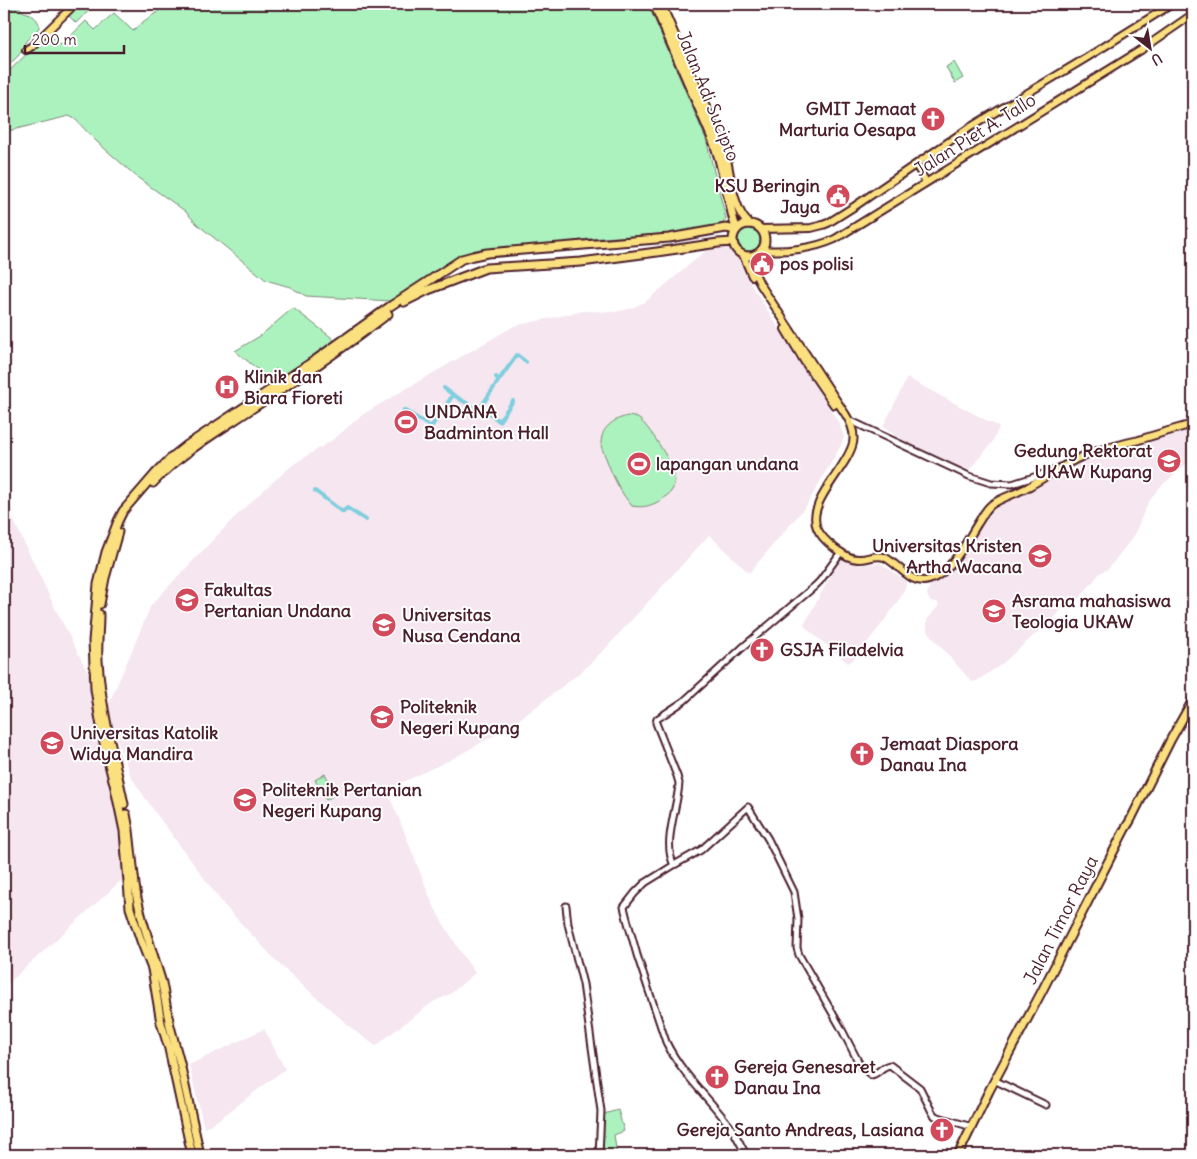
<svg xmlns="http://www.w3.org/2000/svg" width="1197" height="1159" font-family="Delius,sans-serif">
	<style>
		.built { fill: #f5e6f0 }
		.green { fill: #abf2be; stroke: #7a8874 }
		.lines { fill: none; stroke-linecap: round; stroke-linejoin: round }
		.canal { stroke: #80cede; stroke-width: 4 }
		.minor-casing { stroke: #4a1f2b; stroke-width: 9 }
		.major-casing { stroke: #4a1f2b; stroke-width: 10 }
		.highway-casing { stroke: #4a1f2b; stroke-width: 11 }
		.minor { stroke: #fff; stroke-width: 5 }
		.major { stroke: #fbe080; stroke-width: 6 }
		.highway { stroke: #fbe080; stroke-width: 7 }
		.labels { text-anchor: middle; stroke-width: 4; stroke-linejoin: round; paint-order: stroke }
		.street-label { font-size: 18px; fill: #4a1f2b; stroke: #fff }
		.poi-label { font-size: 18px; font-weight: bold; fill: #4a1f2b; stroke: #fff; text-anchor: start }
	</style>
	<rect width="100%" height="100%" fill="#fff"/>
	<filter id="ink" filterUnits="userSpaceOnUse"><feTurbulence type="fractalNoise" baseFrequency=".02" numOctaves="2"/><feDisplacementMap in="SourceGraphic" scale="10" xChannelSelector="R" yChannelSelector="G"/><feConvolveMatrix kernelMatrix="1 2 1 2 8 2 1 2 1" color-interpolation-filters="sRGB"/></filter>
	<g filter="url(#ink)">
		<path class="built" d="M725,245l6,3 8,7 10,26 91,144 4,12 -4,10 -34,59 -57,67 -40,-38 -103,113 -24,23 -54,42 -26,18 -50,28 -66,31 12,26 33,84 9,18 20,33 15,22 -25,21 -17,8 -36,27 -21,17 -20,-14 -75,-66 -57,-61 -69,-93 -24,-35 -25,-67 28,-64 17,-41 82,-86 33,-31 28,-24 40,-25 28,-24 30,-18 122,-71 70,-15 32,1 16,-4 13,-6 62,-52z
			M907,378l92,49 -7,16 -24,28 -9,-1 -47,-24 -29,-19z
			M1188,428l5,11v19l-35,31 -10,14 -15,34 -25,32 -8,4 -19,23 -6,5 -11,6 -8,8 -7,13 -9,2 -37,33 -26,18 -5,1 -40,-45 -5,-8v-9l12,-15 -2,-3 -7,-1 -3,-6 1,-5 3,-6 7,-3 10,-7 11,-12 29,-48 12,-9 26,-12 58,-31 66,-24z
			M4,500l51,108 34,67 8,50 25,106 2,47 -120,109z
			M840,558l12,5 7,2 21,-2 26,18v5l-4,9 -17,25 -31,39 -6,4 -42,-35 -2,-3z
			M264,1029l21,40 -67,51 -14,8 -15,-63z"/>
		<path class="green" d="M4,4h12l8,8 7,2 6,6 2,4v4l-13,13 -7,14 -15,15z
			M77,4h19l-20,19 -9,-9z
			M153,4h495l58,135 20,80 -4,5 -49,9 -85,6 -62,9 -39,1 -25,6 -71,46 -85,-5 -16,-9 -24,-7 -69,-56 -12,-13 -47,-33 -42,-37 -21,-22 -6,-3 -65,16v-56l44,-43 13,12 25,-24 9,9 19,-17 19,18 11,-10 15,-10z
			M954,62l9,16 -8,5 -9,-16z
			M738 240a11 11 0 1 1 22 0a11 11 0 1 1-22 0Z
			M293,308l38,29 4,5 -50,34 -9,-7 -10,7 -31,-25 25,-15z
			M628,416c4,1 9,1 11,3 9,6 31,41 34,52 2,5 2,14 -1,19 -2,4 -8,7 -11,10 -10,6 -18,8 -29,6 -12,-14 -20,-31 -26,-48 -2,-5 -5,-10 -5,-14 0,-17 13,-25 27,-28z
			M325,774l11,20 -10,6 -11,-20z
			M618,1110l6,21 -10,4 3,20h-15l2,-41z"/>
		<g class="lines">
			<path class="canal" d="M499,380l18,-25 9,7
				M444,388c12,10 27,17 40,26l3,-3 12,10 14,-20
				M478,411l21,-31 -3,-3
				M403,413l1,-3 27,17 22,-32
				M315,491l28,21 4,-4 19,12"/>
			<defs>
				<path id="minor" d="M849,420l120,56 22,7 21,1 41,-13
					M674,865c-12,-22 4,-58 5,-82l-2,-7 -21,-53 1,-4 27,-18 58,-53 73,-62 5,-5 21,-29
					M566,906l2,18 15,60 18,127 -2,44
					M994,1080l52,25
					M746,1155c-5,-10 -10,-21 -17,-30 -21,-28 -48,-52 -63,-83l-29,-87 -10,-36 -3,-12 11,-14 10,-10 29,-18 27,-15 47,-43 20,32 26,53 4,27 -1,29 2,7 41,71 21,41 10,8c8,-1 10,-9 19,-10l30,23 12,24 3,4 37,11"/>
				<path id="major" d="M26,50l6,-4 43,-42
					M916,165l10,17
					M760,229l51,-1 12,-3 5,-2 27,-17 114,-78 117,-70 86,-54
					M761,250c24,2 52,-1 74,-11l306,-189 52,-36
					M755,254l-2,15 7,15 86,131c5,8 9,18 7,28 -6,26 -47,59 -36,85 5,12 28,31 41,31 9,1 17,-5 26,-2 14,6 27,29 45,23 23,-8 37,-38 49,-57 4,-6 7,-13 13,-18 11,-8 25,-11 37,-18 20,-11 39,-25 60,-33 16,-6 34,-10 51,-14 18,-6 36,-11 54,-16
					M743,255l9,21
					M785,329l19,32 30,44"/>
				<path id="highway" d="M654,4l60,139 5,16 15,63 3,7
					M661,4l60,139c2,6 4,13 6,19 4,19 7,49 22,62
					M733 240a16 16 0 1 1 32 0a16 16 0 1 1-32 0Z
					M404,302l24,-12 58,-22 95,-6 76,-10 61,-9 15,-1
					M153,483c28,-30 64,-51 97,-73 47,-31 94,-62 138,-96
					M100,604l5,-26 13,-46
					M99,614c0,16 -2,31 -1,46 3,49 16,96 26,144
					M126,814l3,16 6,55 2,13 6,24 19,61 8,43 10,37 20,92
					M192,1155l-23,-106 -8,-26 -9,-54 -11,-28 -11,-33 -6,-77 -9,-43 -10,-39 -6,-34 -4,-26 -2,-48 5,-57 8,-32 12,-31 5,-10 32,-37 18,-18 14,-11 128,-85 74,-53 73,-48 11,-3 14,-3 182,-15 57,-10 10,2
					M958,1155l31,-64 52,-98 84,-164 5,-8 41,-82 22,-39"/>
			</defs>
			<use href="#minor" class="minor-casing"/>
			<use href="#major" class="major-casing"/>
			<use href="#highway" class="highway-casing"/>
			<use href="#minor" class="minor"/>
			<use href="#major" class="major"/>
			<use href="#highway" class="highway"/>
		</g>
	</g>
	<defs>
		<symbol id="church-disc" viewBox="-11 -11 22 22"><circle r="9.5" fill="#d1495b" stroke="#fff"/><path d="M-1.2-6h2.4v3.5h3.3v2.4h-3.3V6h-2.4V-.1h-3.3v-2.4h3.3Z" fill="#fff"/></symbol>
		<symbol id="civic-disc" viewBox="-11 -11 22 22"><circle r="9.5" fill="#d1495b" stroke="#fff"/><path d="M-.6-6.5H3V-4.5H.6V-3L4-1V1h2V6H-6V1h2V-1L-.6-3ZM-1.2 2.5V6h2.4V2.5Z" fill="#fff"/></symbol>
		<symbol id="hospital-disc" viewBox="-11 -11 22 22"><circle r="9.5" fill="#d1495b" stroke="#fff"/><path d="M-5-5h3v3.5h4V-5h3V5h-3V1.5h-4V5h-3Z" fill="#fff"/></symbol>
		<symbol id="stadium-disc" viewBox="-11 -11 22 22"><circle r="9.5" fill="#d1495b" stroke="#fff"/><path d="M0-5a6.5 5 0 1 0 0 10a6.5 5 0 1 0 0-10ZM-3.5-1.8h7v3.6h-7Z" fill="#fff"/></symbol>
		<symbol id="university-disc" viewBox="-11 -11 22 22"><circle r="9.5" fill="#d1495b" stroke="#fff"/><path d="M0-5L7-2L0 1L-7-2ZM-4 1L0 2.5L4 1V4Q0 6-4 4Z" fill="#fff"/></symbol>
	</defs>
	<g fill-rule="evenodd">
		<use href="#church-disc" x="919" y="105" width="28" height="28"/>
		<use href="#civic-disc" x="824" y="182" width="28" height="28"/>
		<use href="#civic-disc" x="748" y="250" width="28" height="28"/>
		<use href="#hospital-disc" x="213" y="373" width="28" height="28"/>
		<use href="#stadium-disc" x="392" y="408" width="28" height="28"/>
		<use href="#university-disc" x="1155" y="447" width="28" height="28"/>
		<use href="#stadium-disc" x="625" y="450" width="28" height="28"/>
		<use href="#university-disc" x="1026" y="542" width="28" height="28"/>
		<use href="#university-disc" x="173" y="586" width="28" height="28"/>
		<use href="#university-disc" x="980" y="597" width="28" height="28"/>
		<use href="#university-disc" x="370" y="611" width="28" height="28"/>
		<use href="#church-disc" x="748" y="636" width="28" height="28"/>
		<use href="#university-disc" x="368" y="703" width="28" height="28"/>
		<use href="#university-disc" x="38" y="729" width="28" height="28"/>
		<use href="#church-disc" x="848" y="740" width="28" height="28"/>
		<use href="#university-disc" x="231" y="786" width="28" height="28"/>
		<use href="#church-disc" x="703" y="1063" width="28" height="28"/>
		<use href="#church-disc" x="928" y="1116" width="28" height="28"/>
	</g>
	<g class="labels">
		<g class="street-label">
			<text transform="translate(708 96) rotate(68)" y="6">Jalan Adi Sucipto</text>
			<text transform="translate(975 135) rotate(-32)" y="6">Jalan Piet A. Tallo</text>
			<text transform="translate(1061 920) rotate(-63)" y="6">Jalan Timor Raya</text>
		</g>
		<g class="poi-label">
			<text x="916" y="115" text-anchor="end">GMIT Jemaat<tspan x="916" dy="21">Marturia Oesapa</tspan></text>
			<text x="820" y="192" text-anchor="end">KSU Beringin<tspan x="820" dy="21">Jaya</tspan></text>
			<text x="780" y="270">pos polisi</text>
			<text x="244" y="383">Klinik dan<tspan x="244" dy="21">Biara Fioreti</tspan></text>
			<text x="424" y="418">UNDANA<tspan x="424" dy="21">Badminton Hall</tspan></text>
			<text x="1152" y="457" text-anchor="end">Gedung Rektorat<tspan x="1152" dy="21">UKAW Kupang</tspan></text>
			<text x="656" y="470">lapangan undana</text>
			<text x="1022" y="552" text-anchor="end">Universitas Kristen<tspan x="1022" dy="21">Artha Wacana</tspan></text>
			<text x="204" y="596">Fakultas<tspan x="204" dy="21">Pertanian Undana</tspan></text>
			<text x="1012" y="607">Asrama mahasiswa<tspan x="1012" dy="21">Teologia UKAW</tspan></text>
			<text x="402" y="621">Universitas<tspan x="402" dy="21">Nusa Cendana</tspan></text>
			<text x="780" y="656">GSJA Filadelvia</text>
			<text x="400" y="713">Politeknik<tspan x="400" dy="21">Negeri Kupang</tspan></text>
			<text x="70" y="739">Universitas Katolik<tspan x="70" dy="21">Widya Mandira</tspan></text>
			<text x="880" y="750">Jemaat Diaspora<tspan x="880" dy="21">Danau Ina</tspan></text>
			<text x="262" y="796">Politeknik Pertanian<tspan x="262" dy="21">Negeri Kupang</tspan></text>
			<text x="734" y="1073">Gereja Genesaret<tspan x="734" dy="21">Danau Ina</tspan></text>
			<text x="924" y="1136" text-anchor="end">Gereja Santo Andreas, Lasiana</text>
		</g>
	</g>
	<rect width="1197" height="1159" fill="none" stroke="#fff" stroke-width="20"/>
	<rect x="10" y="10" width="1177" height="1139" fill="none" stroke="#4a1f2b" stroke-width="2" filter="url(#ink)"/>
	<g transform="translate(1150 48) rotate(149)" stroke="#ffffff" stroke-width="4" paint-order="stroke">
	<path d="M0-4L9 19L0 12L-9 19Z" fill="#4a1f2b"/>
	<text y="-8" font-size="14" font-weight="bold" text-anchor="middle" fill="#4a1f2b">U</text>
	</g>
	<path d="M25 45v8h99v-8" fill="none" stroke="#4a1f2b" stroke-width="2.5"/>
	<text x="32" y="45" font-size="15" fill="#4a1f2b" stroke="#ffffff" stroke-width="4" paint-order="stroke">200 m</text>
</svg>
